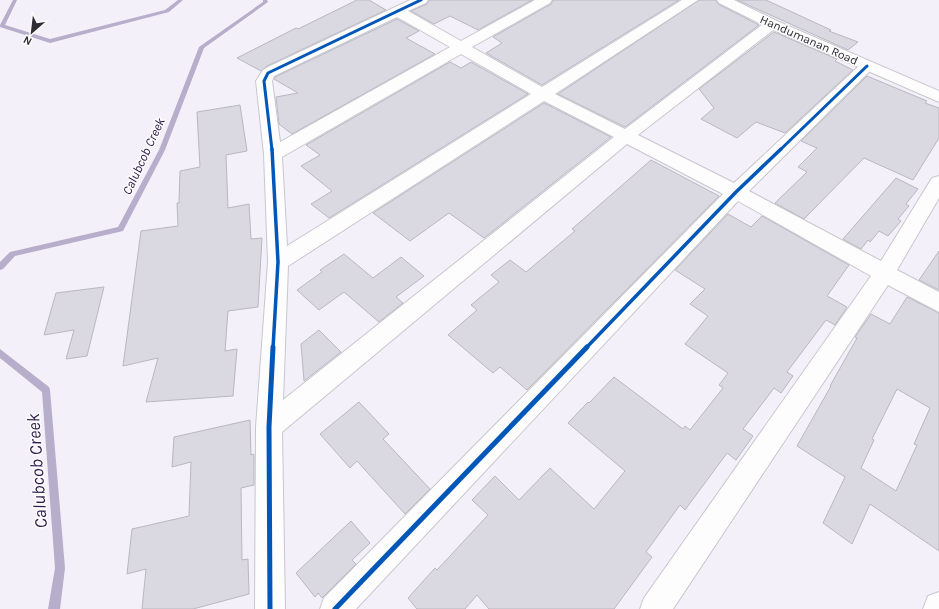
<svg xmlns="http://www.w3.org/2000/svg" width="939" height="609" font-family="Karla,sans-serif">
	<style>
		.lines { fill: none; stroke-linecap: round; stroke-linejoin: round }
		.stream { fill: #b6aeca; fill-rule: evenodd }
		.building { fill: #dad8e0; stroke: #b9b7c0; fill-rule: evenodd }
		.minor-casing { stroke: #c8c6ce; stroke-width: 2 }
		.tertiary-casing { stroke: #c8c6ce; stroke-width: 2 }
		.minor { fill: #fdfdfe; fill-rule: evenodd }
		.tertiary { fill: #fdfdfe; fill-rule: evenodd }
		.cycleway-far2-casing { stroke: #fcfcfc; stroke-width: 4.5 }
		.cycleway-far1-casing { stroke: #fcfcfc; stroke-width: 6 }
		.cycleway-casing { stroke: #fcfcfc; stroke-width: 8 }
		.cycleway-far2 { stroke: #0057b8; stroke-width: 3 }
		.cycleway-far1 { stroke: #0057b8; stroke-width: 3.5 }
		.cycleway { stroke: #0057b8; stroke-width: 5 }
		.labels { text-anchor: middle; stroke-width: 3; stroke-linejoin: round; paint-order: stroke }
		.far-street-label { font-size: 12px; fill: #2f2c35; stroke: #fcfcfc }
		.far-water-label { font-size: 13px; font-style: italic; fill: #2f1d4d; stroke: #fcfcfc }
		.near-water-label { font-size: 18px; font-style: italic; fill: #2f1d4d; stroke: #fcfcfc }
	</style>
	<rect width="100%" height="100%" fill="#f3f0fa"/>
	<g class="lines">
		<path class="stream" d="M13,0h4l-12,25 45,14 115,-29 13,-10h5l-14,12 -119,31 -50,-16v-2z
			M263,0h4l1,2 -64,46 -39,102 -42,81 -108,25 -12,13 -3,1v-8l10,-10 108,-25 41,-77 40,-103 64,-45z
			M0,349l49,38 1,3 15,178 -5,41h-12l7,-41 -13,-176 -42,-34z"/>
	</g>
	<path class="building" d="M357,0h12l17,10 -119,56 -6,5 -24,-13 59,-30 2,1z
		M429,0h103l-54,30 -28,-14 -16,8 -23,-13 16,-7z
		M553,0h126l-137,85 -56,-32 16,-10 -9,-6 58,-33z
		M699,0h17l2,4 41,21 -134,102 -67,-33z
		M737,0h29l65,30 -2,1 29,11 -10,8z
		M397,19l22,12 -13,7 29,16 -143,80 -13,-10 -3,-27 22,-4 -24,-14 1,-2z
		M774,32l63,27 -2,2 18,9 -68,63 -29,-11 -19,16 -36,-19 13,-11 -15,-19z
		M450,62l11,6 10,-6 57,32 -199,124 -18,-14 21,-13 -31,-25 19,-11 -14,-10z
		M867,76l60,25 -2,2 14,5v30l-26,42 -49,-22 -60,61 -29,-16 32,-31 -9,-5 19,-19 -16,-7z
		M544,103l67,34 -127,101 -35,-25 -39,28 -37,-28z
		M240,105l7,46 -21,4 2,53 21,-4 2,35 11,-1 -4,69 -30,4 -3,40 12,-2 -4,47 -87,6 12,-44 -35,8 18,-135 37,-5 -1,-23h2l1,-32 20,-4 -3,-55z
		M651,160l68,36 -192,194 -27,-23 -7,6 -45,-38 29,-25 -6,-5 28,-23 -8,-7 19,-15 16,12 49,-41 -3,-2z
		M896,178l22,11 -12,15 3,2 -11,13 3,2 -13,15 -9,-5 -9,11 -2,-2 -7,9 -18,-10z
		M728,214l23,13 11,-11 87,49 -22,31 20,11 -12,18 -9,-5 -39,52 6,4 -12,17 -7,-5 -31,41 10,7 -17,24 -9,-7 -42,57 -5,-5 -34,47 6,5 -38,52h-125l-12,-14 -12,14h-48l-9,-11 27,-30 2,2 51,-55 -16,-15 23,-24 24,24 31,-32 44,41 31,-38 -57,-48 20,-21 1,1 25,-26 69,52 2,-3 5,4 33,-42 -4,-3 9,-12 -43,-29 23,-28 -18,-12 15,-15 -30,-19z
		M939,251v39l-20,-10z
		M344,254l29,24 28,-21 23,19 -28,21 7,6 -24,19 -35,-30 -25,18 -22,-20 25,-18 -2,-2z
		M104,287l-17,69 -21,3 8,-29 -30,5 12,-42z
		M907,297l32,16v238l-69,-47 -18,40 -29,-21 22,-46 -48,-31 34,-60h-1l27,-48 -2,-1 16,-23 19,10zM897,389l33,19 -16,36 3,1 -21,46 -35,-23 13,-28 -2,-1z
		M319,330l22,22 -37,29 -3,-37z
		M359,402l30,32 -6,5 47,50 -25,25 -48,-53 -7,7 -30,-34z
		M250,420l1,35 3,-1v31l-13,3 1,72 6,-1 1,35 -56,15h-51l4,-40 -19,5 5,-45 57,-13 2,-54 -19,5 2,-30z
		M351,521l19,22 -18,17 4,4 -34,34 -4,-5 -3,4 -19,-24z"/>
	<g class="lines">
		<defs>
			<path id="minor" d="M410,0h18l-2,3 -18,8 53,30 74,-41h17l-2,3 -78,44 70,40 140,-87h16l-143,94 70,35 142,-108h10l2,3 -2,3 -139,108 96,48 128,-120h10l3,3 -3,3 -123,122 132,70 51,-83 7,-2v22l-42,72 42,22v20l-51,-27 -215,324h-33l4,-11 227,-322 -133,-75 -382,408h-36l4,-11 399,-404 -96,-50 -345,288 3,177h-30l1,-182 12,-165 -4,-108 -8,-73 7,-11 5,-3zM397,17l53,30 -170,95 -8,-61 2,-5zM461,54l70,40 -244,152 -5,-89zM544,101l70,36 -331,263 5,-134z
				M939,592v17h-16l5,-13z"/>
			<path id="tertiary" d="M717,0h17l43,21 162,70v11l-172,-75 -48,-24z"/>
		</defs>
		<use href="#minor" class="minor-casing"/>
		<use href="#tertiary" class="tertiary-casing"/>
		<use href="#minor" class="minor"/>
		<use href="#tertiary" class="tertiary"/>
		<defs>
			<path id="cycleway-far2" d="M272,150l-8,-69 4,-8 153,-73
				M780,150l87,-84"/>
			<path id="cycleway-far1" d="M272,149l6,113 -5,86
				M586,348l150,-156 45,-43"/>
			<path id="cycleway" d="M270,609l-1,-182 4,-80
				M335,609l252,-262"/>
		</defs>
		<use href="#cycleway-far2" class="cycleway-far2-casing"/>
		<use href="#cycleway-far1" class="cycleway-far1-casing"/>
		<use href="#cycleway" class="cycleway-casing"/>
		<use href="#cycleway-far2" class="cycleway-far2"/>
		<use href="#cycleway-far1" class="cycleway-far1"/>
		<use href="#cycleway" class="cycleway"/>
	</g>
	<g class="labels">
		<g class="far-street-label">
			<text transform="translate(809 40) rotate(24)" y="4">Handumanan Road</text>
		</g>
		<g class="far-water-label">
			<text transform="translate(143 156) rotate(-65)" y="5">Calubcob Creek</text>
		</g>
		<g class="near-water-label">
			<text transform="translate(37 471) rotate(-94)" y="6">Calubcob Creek</text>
		</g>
	</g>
	<g transform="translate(32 32) rotate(208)" stroke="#fcfcfc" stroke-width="3" paint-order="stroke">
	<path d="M0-3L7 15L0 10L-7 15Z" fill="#2f2c35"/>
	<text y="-6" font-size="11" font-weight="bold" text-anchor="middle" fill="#2f2c35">N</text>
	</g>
</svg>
